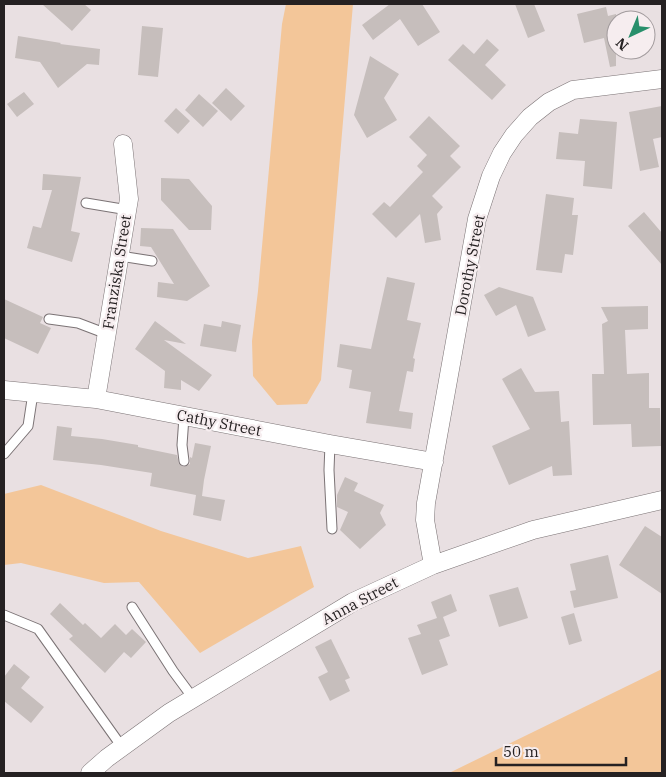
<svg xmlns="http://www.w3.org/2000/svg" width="666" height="777" font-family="'IBM Plex Serif',serif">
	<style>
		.green { fill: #f3c699 }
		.building { fill: #c6bebc }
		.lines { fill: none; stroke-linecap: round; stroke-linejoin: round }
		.service-casing { stroke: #7b7375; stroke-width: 11 }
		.minor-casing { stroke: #7b7375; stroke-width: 19 }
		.service { stroke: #fff; stroke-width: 9 }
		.minor { stroke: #fff; stroke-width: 18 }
		.labels { text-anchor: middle; stroke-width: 4.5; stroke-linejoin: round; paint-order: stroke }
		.street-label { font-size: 15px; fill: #252122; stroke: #f6edef }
	</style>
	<rect width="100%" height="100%" fill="#e9e0e2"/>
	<path class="green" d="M286,4h67l-32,376 -14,24 -30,1 -24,-29 -1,-35 6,-50 24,-267z
		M41,485l120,46 87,27 53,-12 13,41 -114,66 -61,-71 -35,1 -83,-20 -17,2v-71z
		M662,669v104h-213z"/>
	<path class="building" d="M42,4h42l7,6 -19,21z
		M390,4h32l18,28 -22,14 -18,-27 -27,21 -11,-15z
		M515,4h19l11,27 -17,7z
		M606,7l2,9 8,-2v52l-6,1 -6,-29 -20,5 -7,-29z
		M142,26l21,2 -5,49 -20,-2z
		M18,36l43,7 -1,1 40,5 -1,16 -12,-1 -29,24 -18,-26 -25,-4z
		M487,39l12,11 -14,15 21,20 -14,15 -44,-40 15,-16 11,10z
		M370,56l29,18 -15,24 13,22 -30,18 -13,-23z
		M226,88l19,18 -14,15 -19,-18z
		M24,92l10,12 -17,13 -10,-13z
		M199,94l19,17 -15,16 -18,-17z
		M662,106v31l-9,2 6,28 -19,4 -11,-59z
		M176,108l14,13 -12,13 -14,-13z
		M429,116l31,30 -10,10 11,11 -29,29 11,11 -6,7 4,26 -16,3 -5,-29 -24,24 -24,-24 12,-12 6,5 33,-35 -6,-6 10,-11 -18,-18z
		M580,119l37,3 -5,67 -29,-3 2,-25 -29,-2 3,-27 19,2z
		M43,174l38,3 -10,54 9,2 -8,29 -45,-14 6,-22 8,2 11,-38h-10z
		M161,178l28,1 23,27 -1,24h-22l-28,-30z
		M546,194l28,4 -2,17h6l-5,40 -8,-1 -3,19 -26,-3z
		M644,212l18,21v32l-34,-39z
		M141,228l32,1 37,57 -23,15 -30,-4 1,-15 16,2 -23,-37 -11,-1z
		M387,277l28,6 -8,37 14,3 -8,35 2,1 -2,13 -6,-1 -8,40 14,2 -2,16 -45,-6 5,-31 -22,-4 3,-18 -15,-3 3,-23 31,5z
		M499,287l34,10 13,33 -18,7 -12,-32 -20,11 -12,-21z
		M4,299l39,18 -3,6 11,5 -13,26 -34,-16z
		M648,306v23l-23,1 2,44 22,-1v35h11l1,38 -29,1 -1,-23 -38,1 -1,-51h12l-2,-50 6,-3 -7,-14z
		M155,321l31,23 -22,-4 48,35 -13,16 -18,-11v10l-17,-2 1,-17 -30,-22z
		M222,321l19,4 -5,27 -36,-6 4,-22 17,3z
		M521,368l14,24 24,-1 2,31 8,-1 3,54 -19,1 -1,-10 -43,19 -17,-39 38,-17 -28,-50z
		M57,426l15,2 -1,8 31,3 36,6v2l39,8 2,9 5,3 6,-3v-7l2,1 3,-15 16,3 -7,34 -2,16 23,4 -4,21 -28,-6 3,-20 -46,-9 2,-13 -51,-8 -48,-5z
		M345,477l13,6 -4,8 30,14 -4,8 6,12 -26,24 -20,-19 8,-18 -11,-5v-12z
		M645,526l17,11v57l-43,-29z
		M608,555l10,43 -44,10 -4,-17 6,-1 -6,-26z
		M518,587l10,31 -29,9 -10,-32z
		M451,594l6,17 -14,6 7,19 -11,4 9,25 -26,10 -14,-37 13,-4 -4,-9 20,-7 -6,-16z
		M60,603l23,22 2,-2 16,15 14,-14 11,11 6,-6 14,13 -15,16 -7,-6 -19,21 -36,-34 4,-3 -23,-22z
		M574,613l8,28 -13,4 -8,-28z
		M331,639l19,39 -5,2 5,11 -20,10 -12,-24 10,-5 -13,-25z
		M14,664l16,13 -9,11 23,19 -13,16 -27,-22v-24z"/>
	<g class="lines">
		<defs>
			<path id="service" d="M86,203l42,7
				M120,256l32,5
				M49,319l29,4 29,11
				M184,417l-2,28 2,16
				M330,444l-1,26 3,59
				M4,454l24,-28 5,-33
				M132,607l41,64 20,27
				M4,615l34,14 84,118"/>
			<path id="minor" d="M4,390l92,9 234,45 104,18
				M96,399l33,-200 -6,-55
				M433,565l-8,-45 1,-17 51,-284 14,-43 11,-23 12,-18 16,-18 19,-15 24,-12 89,-11
				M90,773l17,-15 62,-45 184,-111 80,-37 100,-35 129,-30"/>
		</defs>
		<use href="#service" class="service-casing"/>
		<use href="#minor" class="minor-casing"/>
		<use href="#service" class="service"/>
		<use href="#minor" class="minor"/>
	</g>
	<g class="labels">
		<g class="street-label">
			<text transform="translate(470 265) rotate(-79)" y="5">Dorothy Street</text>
			<text transform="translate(117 272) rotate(-81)" y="5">Franziska Street</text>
			<text transform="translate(219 423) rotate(11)" y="5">Cathy Street</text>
			<text transform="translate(360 601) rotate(-28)" y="5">Anna Street</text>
		</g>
	</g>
	<rect width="666" height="777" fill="none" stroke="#252122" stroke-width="10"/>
	<g transform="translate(631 35) rotate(224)"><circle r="24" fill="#f6edef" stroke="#a29b9d"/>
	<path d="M0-4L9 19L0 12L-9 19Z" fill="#288f6b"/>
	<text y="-8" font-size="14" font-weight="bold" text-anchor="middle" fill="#252122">N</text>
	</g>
	<path d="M496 757v8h130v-8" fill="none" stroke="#252122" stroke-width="2.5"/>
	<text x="503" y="757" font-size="15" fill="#252122" stroke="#f6edef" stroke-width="4" paint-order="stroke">50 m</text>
</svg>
